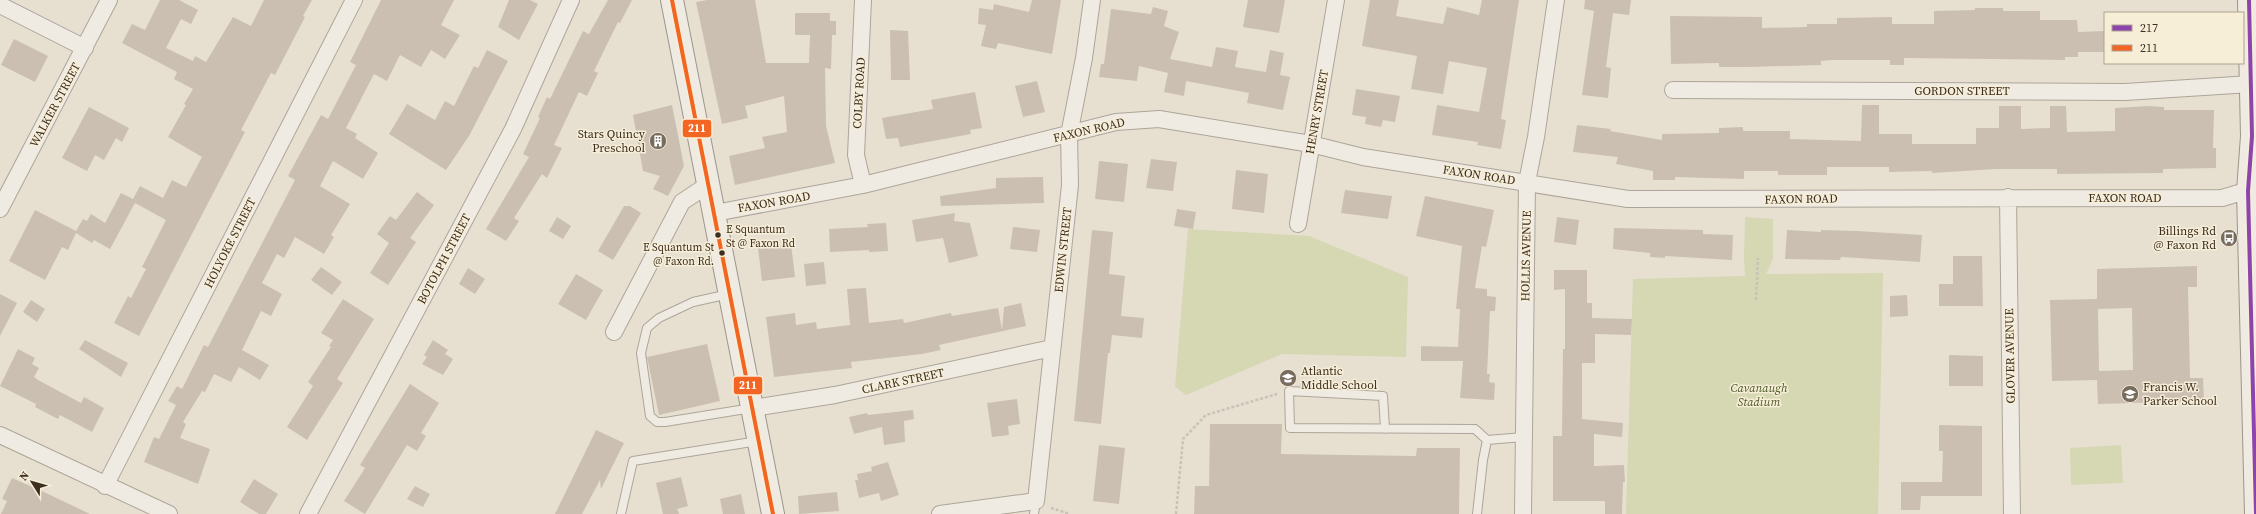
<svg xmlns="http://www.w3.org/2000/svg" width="2256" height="514" font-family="'Source Serif 4',serif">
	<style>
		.green { fill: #d6d7b3 }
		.building { fill: #cbbfb2; fill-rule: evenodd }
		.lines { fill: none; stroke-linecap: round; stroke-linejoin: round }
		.lane-casing { stroke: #ada599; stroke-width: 10 }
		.street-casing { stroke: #ada599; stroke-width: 18 }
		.secondary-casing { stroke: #9c958a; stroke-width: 24 }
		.path { stroke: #c8c2b9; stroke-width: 2.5; stroke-dasharray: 3 2; stroke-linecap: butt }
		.lane { stroke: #efebe3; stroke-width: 8 }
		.street { stroke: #efebe3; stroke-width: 16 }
		.secondary { stroke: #efebe3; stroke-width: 22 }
		.bus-1-casing { stroke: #f7eed8; stroke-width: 7 }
		.bus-2-casing { stroke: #f7eed8; stroke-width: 7 }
		.bus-1 { stroke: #8e44ad; stroke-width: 4 }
		.bus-2 { stroke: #f26522; stroke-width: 4 }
		.bus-dot { fill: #3d2e20; stroke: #f7eed8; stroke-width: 1.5 }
		.labels { text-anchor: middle; stroke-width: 3; stroke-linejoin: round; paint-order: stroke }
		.bus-label { font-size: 11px; fill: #3d2e20; stroke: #f7eed8; text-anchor: start }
		.street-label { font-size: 12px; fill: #3d2e20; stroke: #f7eed8 }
		.poi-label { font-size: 12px; fill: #3d2e20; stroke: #f7eed8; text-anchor: end }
		.park-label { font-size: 12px; font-style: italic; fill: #4d5a26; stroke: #f7eed8 }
		.line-badge { stroke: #f7eed8; stroke-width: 1.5 }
		.badge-label { font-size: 11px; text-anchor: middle; font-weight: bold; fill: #fff }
	</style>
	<rect width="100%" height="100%" fill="#e7e0d1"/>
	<path class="green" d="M1745,217l28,2v40l-7,15 117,-1 -5,241h-252l7,-235 112,-3 -1,-18z
		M1188,229l121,7 99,41 -2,80 -124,-3 -96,41 -11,-8z
		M2121,445l2,38 -52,2 -1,-37z"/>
	<path class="building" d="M160,0h19l19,10 -7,14 -10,-5 -15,29 27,13 2,-5 11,6 27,-45 18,9 13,-26h48l-9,16 2,1 -30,58 -4,-2 -30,57 4,2 -106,204 -25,-13 14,-27 3,2 15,-29 -4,-2 24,-47 -31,-17 -25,46 -16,-9 -2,3 -16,-10 -8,17 -6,-3 -17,33 -36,-19 26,-51 41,21 7,-12 4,2 4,-7 14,9 16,-30 12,6 7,-13 23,12 9,-18 14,7 16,-30 -34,-20 18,-32 -2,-1 9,-15 -19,-10 3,-7 -55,-29 10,-19 13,6z
		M381,0h73l-13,25 19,10 -15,24 -14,-9 -10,17 -21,-12 -13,26 -13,-7 -28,54 11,6 -2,4 23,15 -15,26 -30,-18 -13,25 30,18 -19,31 3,2 -10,17 -29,-17 -11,21 -7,-4 -15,29 20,11 -11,22 -10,-5 -19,39 27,15 -9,15 -21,-13 -8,15 -17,-8 -9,18 -3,-1 -19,31 3,2 -6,14 30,11 -12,35 -54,-22 10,-25 5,2 17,-34 -8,-4 9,-15 5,3 22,-44 4,2 87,-167 -7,-4 33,-61 7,4 28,-54 -6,-3z
		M509,0h21l8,4 -19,36 -21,-13z
		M608,0h24l-12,23 -2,-1 -24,49 4,2 -11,23 -8,-4 -25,53 8,3 -15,30 -5,-4 -28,44 5,3 -13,20 -20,-12 43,-72 -6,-3 17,-36 -2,-1 9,-20 3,2 33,-68 6,3z
		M707,0h48l11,63h43l1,-28h-15v-22h35v8h6v14h-4l-1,34 -6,-1 1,58 9,37 -100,22 -6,-29 36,-8 -3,-11 25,-5 -3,-36 -39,10 3,12 -26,6 -26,-122z
		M1032,0h29l-9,54 -54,-11 -2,6 -15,-3 5,-21 -8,-1 1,-16 14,2 1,-6 35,8z
		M1248,0h37l-6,33 -36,-6z
		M1370,0h29l-3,16 47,8 4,-17 32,8 3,-15h37l-18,119 5,1 -5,29 -24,-4 1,-3 -46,-7 5,-30 42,7 8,-44 -38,-7 -6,33 -32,-5 6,-33 -55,-10z
		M1585,0h46l-2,15 -16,-2 -7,54 5,1 -3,30 -26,-3 12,-84 -10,-2z
		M1153,7l15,4 -4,15 15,6 -9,27 42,8 4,-20 22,4 -3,16 31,5 4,-22 14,3 -4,22 10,2 -7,33 -36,-7 2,-10 -63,-12 -2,15 -20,-4 4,-19 -29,-7 -2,15 -38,-4 2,-13h3l7,-55 40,5z
		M1975,8h28v3h37v9h37l1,12 27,-1v21h-27v5h-13v3l-161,-2v7h-14v-5h-59l-10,1v4l-73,2h-29v-4l-48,1 -1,-48 92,1v11l45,-1v-3h30v-6l55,-1v7h42v-13l41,-1z
		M890,30l18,1 2,49h-19z
		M14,39l34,17 -13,26 -34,-17z
		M487,50l21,11 -39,75 -23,34 -57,-36 18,-30 28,16 10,-19 9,5 20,-40 4,2z
		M1037,81l8,31 -22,5 -8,-31z
		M1356,89l44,7 -5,26 -12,-2 -2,7 -16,-3 1,-7 -14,-2z
		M975,92l7,36 -12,2 1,4 -71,13 -2,-9 -12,1 -4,-21 51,-9 -2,-9z
		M672,105l12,61 -16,30 -15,-7 7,-13 -17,-5 -10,-56z
		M1862,105h17v29h33v10h64v-16h23v-22h22v23l29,-1v-22h16l1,26 48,-1v-23l34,-2 15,1v3h50l-1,38h3v20l-53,1v4l-106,1v-5h-61l-64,4v-2l-43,1v-5h-62v8h-49v-4h-34v8l-69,-2v3h-22v-9l-37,-7 2,-7 -45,-5 4,-27 34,4 -1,2 52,9v-6l57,-1v-5l24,-1v4h47v8l71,2z
		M89,107l40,21 -7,14 -6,-4 -12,22 -9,-5 -8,16 -25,-13z
		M1151,159l26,3 -4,29 -27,-3z
		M1099,161l29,3 -4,38 -29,-3z
		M1236,170l32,4 -4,39 -32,-4z
		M1043,177l1,26 -103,3 -1,-10 56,-8v-10z
		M1345,190l47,6 -4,23 -47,-6z
		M417,192l17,13 -24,33 6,4 -28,43 -18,-12 19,-30 -12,-9 13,-18 6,4z
		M1425,196l69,14 -8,37 -4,-1 -7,42 12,1v7l9,1 -1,14h-5l-3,63h3l-1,8 6,1 -1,17 -34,-2 3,-37h-42v-15l37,1 2,-38h-4l6,-63 -46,-10z
		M624,206h6l11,7 -28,47 -15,-9z
		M1177,209l19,3 -3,17 -19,-3z
		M955,213l-1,8 16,2 8,33 -29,7 -6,-25 -27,4 -4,-22z
		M557,217l14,9 -8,13 -14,-8z
		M1557,217l22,3 -3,25 -22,-3z
		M886,223l2,28 -19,1v-2l-39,2 -1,-23 39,-2 -1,-3z
		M1013,227l27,3 -3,22 -27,-3z
		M1614,228l89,2v4l30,1 -1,25 -67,-4v2l-15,-1v-4l-37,-4z
		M1092,230l21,2 -4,42 16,2 -4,40 23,2 -2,20 -30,-3 -2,18h-2l-7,71 -27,-3z
		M1787,230l34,2v-2l36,1 65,4 -2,27 -79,-5 -1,3 -55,-1z
		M791,244l4,33 -33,4 -4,-33z
		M1953,256h29l1,50h-44v-22h14z
		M824,262l2,22 -20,2 -2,-22z
		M2197,266v21h-9l2,91h13l1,23 -106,3 -1,-24 -45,1 -2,-81 47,-1v-30zM2132,308l1,62 -34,1 -1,-62z
		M321,267l21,15 -10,13 -21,-15z
		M468,268l17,11 -10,15 -16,-10z
		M1554,270h33v33h5v15l40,1 -1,16 -36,-1v29h-13v56l41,4 -1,14 -28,-3v32l30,-1 1,17h-2l-1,32h-17v-13h-52v-65h9l1,-87h2v-60l-11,1z
		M576,274l27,16 -17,30 -28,-16z
		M866,288l3,35 34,-4 1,4 47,-10 1,3 46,-8 4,22 2,-23 17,-4 5,23 -87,19 2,5 -19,4 -71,8 1,6 -78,9 -8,-60 29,-4 1,12 20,-3 1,7 33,-4 -3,-36z
		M0,294l17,9 -17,33z
		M1907,295l1,21 -18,1v-21z
		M343,299l31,20 -37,60 6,4 -36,57 -20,-13 26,-41 -5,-4 23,-35 -2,-1 4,-6 -12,-7z
		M31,300l14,9 -8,13 -14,-10z
		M85,340l43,23 -7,14 -42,-28z
		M433,340l15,10 -3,4 8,5 -10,16 -21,-11 5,-7 -3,-2z
		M707,344l13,57 -61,14 -12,-58z
		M18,349l17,9 -3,6 7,4 -5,9 4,3 43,23 3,-6 20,11 -12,24 -32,-17 -2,4 -23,-12 1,-3 -36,-18z
		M1949,355l34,1v30h-34z
		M410,384l29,19 -18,30 5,3 -9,15 -10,-6 -42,69 -21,-13 21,-33 -5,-3z
		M1017,399l3,25 -12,2 1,9 -17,2 -5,-34z
		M913,410l1,9 -10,2 1,21 -21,3 -2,-18 -28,7 -5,-17 18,-4 1,2z
		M1210,424h72l-1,30 135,2 1,-8h43l-1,66h-265l1,-28h14z
		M1939,425l43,1v70h-61l-1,14h-19v-28h41l1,-31h-4z
		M596,430l28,13 -23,46 -1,-9 -18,34h-27z
		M1099,445l26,3 -6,56 -26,-3z
		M888,462l11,33 -18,6 -2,-8 -20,5 -4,-18h3l-1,-6 15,-3 -1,-4z
		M681,477l7,29 -11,3 2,5h-16l-7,-31z
		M12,478l32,14 46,22h-89l6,-13 -5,-2z
		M254,479l24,15 -12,20h-7l-19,-12z
		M415,486l15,8 -7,13 -16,-8z
		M837,492l2,19 -40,3 -1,-18z
		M741,494l4,20h-22l-3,-15z"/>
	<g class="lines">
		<defs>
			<path id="lane" d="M729,294l-36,8 -34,16 -12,10 -6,25 9,63 7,6h8l87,-14
				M1385,429l-2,-33 -94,-5 1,37 185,1 12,11 37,-3
				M621,514l12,-53 125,-20
				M1034,514l2,-13
				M1477,514l6,-54 4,-20"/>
			<path id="street" d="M0,5l85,43
				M1673,90l452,2 126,-8
				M863,185l-7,-30 7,-155
				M2008,197l4,317
				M0,209l109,-209
				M715,213l148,-28 253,-63 43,-3 152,25 52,13 265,42 594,-1 34,-10
				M1298,224l38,-224
				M614,332l68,-130 27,-18
				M753,408l82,-13 217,-47
				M0,435l169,79
				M105,486l249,-486
				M308,514l205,-385 58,-129
				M940,514l96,-13 34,-316 -1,-50 15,-77 8,-58
				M1523,514l4,-332 9,-45 20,-137"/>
			<path id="secondary" d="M672,0l101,514
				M2249,0l3,136 -4,55 8,323"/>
		</defs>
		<use href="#lane" class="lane-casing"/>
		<use href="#street" class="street-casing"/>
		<use href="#secondary" class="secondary-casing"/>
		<path class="path" d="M1756,300l2,-42
			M1051,508l19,6
			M1176,514l7,-75 23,-24 71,-21"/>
		<use href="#lane" class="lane"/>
		<use href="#street" class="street"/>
		<use href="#secondary" class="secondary"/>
		<defs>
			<path id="bus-1" d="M2249,0l3,136 -4,55 8,323"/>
			<path id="bus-2" d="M672,0l101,514"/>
		</defs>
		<use href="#bus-1" class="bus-1-casing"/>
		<use href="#bus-2" class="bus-2-casing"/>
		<use href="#bus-1" class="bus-1"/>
		<use href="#bus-2" class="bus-2"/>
	</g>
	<defs>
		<symbol id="building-disc" viewBox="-11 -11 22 22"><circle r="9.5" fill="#786c5e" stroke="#f7eed8"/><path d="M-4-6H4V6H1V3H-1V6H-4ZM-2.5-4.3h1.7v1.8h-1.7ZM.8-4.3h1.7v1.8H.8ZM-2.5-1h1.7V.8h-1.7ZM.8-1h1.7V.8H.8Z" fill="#fff"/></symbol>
		<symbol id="bus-disc" viewBox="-11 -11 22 22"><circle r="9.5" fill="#786c5e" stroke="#f7eed8"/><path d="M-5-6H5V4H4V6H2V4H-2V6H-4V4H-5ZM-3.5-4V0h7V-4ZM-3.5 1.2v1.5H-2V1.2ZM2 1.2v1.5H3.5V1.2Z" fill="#fff"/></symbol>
		<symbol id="school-disc" viewBox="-11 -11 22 22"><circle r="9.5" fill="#786c5e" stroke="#f7eed8"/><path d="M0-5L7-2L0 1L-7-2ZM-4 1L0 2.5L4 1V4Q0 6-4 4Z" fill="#fff"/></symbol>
	</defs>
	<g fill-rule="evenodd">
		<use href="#building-disc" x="648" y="131" width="20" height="20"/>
		<use href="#bus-disc" x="2219" y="228" width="20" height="20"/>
		<use href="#school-disc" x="1278" y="368" width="20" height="20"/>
		<use href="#school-disc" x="2120" y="384" width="20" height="20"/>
	</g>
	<g class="bus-dot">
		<circle cx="718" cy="235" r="3.5"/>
		<circle cx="722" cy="253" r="3.5"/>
	</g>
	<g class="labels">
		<g class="bus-label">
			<text x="726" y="233">E Squantum<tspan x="726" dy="14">St @ Faxon Rd</tspan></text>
			<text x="714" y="251" text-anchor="end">E Squantum St<tspan x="714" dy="14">@ Faxon Rd.</tspan></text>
		</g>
		<g class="street-label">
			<text x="1962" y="95">GORDON STREET</text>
			<text transform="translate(859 93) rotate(-87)" y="4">COLBY ROAD</text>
			<text transform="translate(55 105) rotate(-62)" y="4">WALKER STREET</text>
			<text transform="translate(1317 112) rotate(-80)" y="4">HENRY STREET</text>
			<text transform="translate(1089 130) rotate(-13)" y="4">FAXON ROAD</text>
			<text transform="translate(1479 175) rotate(9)" y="4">FAXON ROAD</text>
			<text x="2125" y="202">FAXON ROAD</text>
			<text transform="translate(1801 199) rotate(-1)" y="4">FAXON ROAD</text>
			<text transform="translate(774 202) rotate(-10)" y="4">FAXON ROAD</text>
			<text transform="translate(230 243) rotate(-63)" y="4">HOLYOKE STREET</text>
			<text transform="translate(1063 250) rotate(-84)" y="4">EDWIN STREET</text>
			<text transform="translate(1526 256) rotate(-89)" y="4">HOLLIS AVENUE</text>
			<text transform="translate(444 259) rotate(-62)" y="4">BOTOLPH STREET</text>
			<text transform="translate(2010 356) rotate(-91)" y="4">GLOVER AVENUE</text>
			<text transform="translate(903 381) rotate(-12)" y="4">CLARK STREET</text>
		</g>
		<g class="poi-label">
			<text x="645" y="138">Stars Quincy<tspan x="645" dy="14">Preschool</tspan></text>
			<text x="2216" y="235">Billings Rd<tspan x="2216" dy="14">@ Faxon Rd</tspan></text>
			<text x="1301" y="375" text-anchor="start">Atlantic<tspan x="1301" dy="14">Middle School</tspan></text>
			<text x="2143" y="391" text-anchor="start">Francis W.<tspan x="2143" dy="14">Parker School</tspan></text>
		</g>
		<g class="park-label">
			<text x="1759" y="392">Cavanaugh<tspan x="1759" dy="14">Stadium</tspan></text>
		</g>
	</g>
	<g class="line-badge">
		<rect x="682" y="119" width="30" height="19" rx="4" fill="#f26522"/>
		<rect x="733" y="376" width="30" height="19" rx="4" fill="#f26522"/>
	</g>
	<g class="badge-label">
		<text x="697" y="132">211</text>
		<text x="748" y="389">211</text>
	</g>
	<rect x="2104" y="12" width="140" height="52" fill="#f7eed8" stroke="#ada18e"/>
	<rect x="2112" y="25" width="20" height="6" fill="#8e44ad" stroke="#ada18e"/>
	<text x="2140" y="32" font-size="12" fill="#3d2e20">217</text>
	<rect x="2112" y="45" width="20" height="6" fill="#f26522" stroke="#ada18e"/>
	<text x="2140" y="52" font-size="12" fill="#3d2e20">211</text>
	<g transform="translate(32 482) rotate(307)" stroke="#f7eed8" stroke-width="3" paint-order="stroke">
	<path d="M0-3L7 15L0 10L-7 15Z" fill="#3d2e20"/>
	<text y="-6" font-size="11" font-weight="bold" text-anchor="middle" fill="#3d2e20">N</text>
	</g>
</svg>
